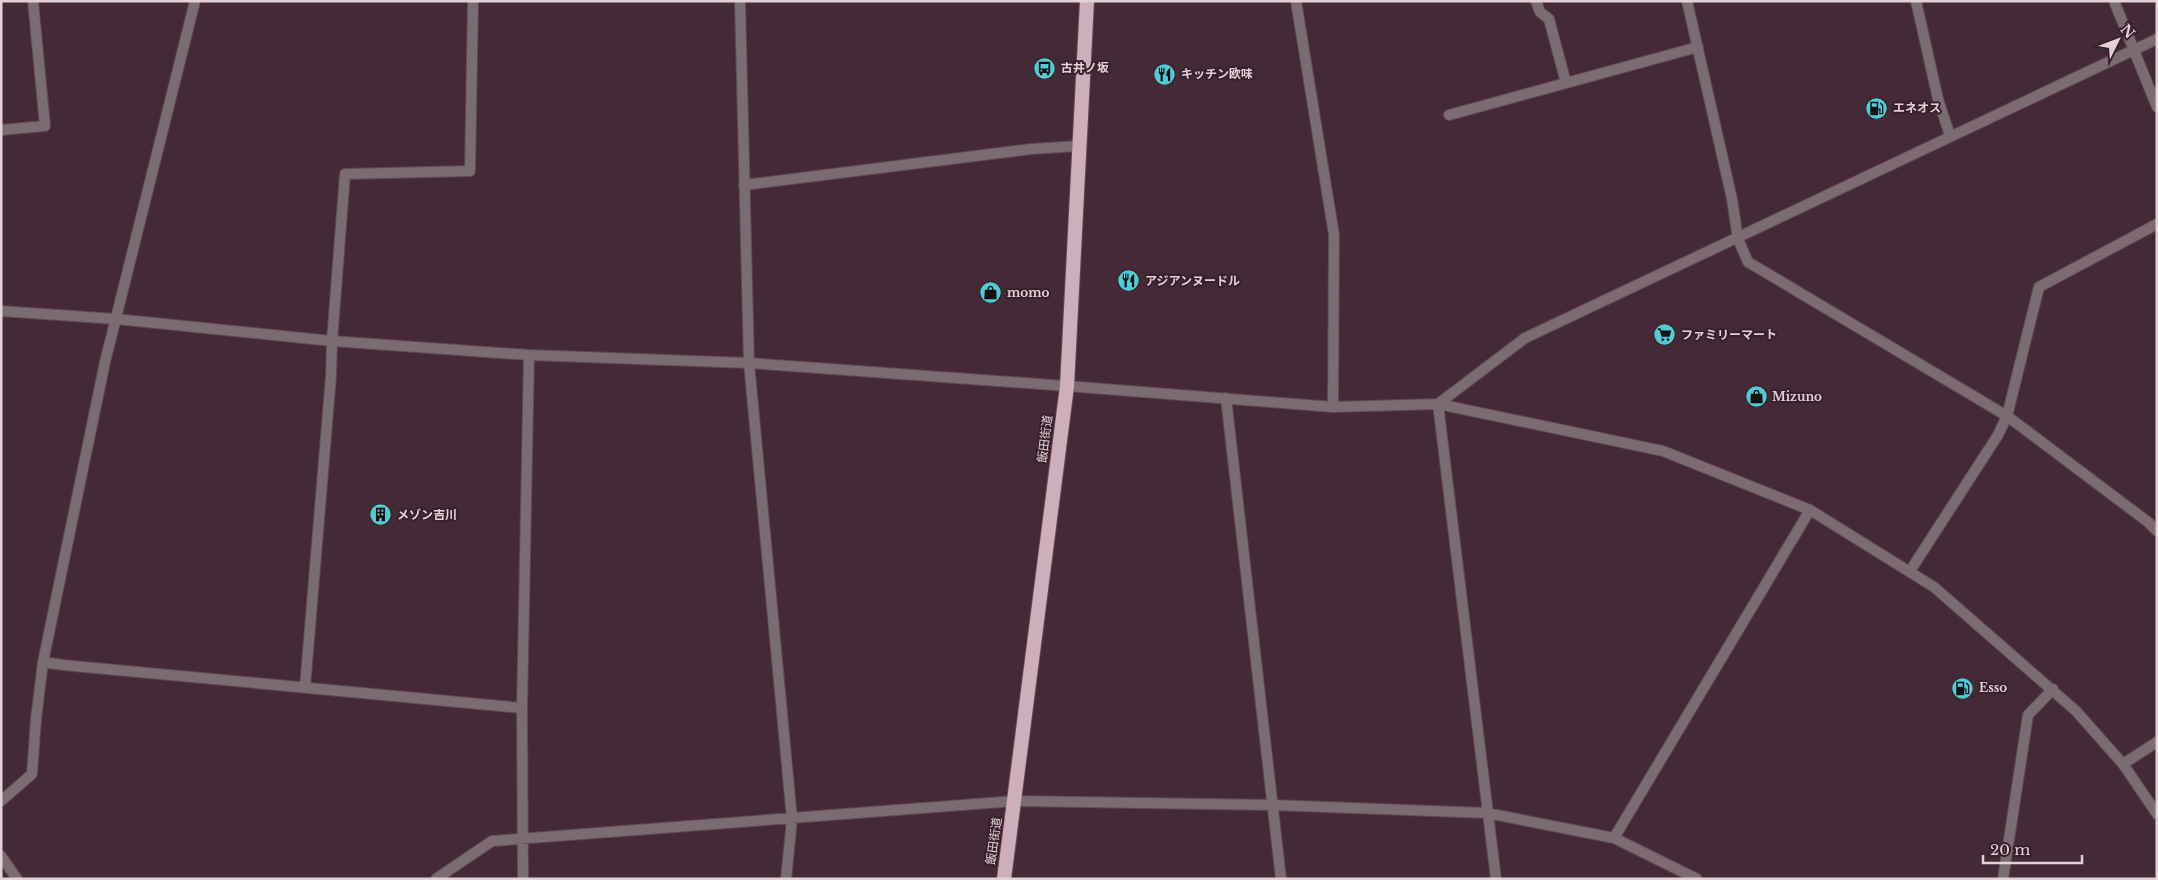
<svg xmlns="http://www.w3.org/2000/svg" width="2158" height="880" font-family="'Libre Baskerville','Noto Sans JP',serif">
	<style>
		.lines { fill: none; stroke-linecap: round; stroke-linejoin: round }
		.service-casing { stroke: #614853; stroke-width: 12 }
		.minor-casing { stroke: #614853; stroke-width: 12 }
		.tertiary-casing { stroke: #614853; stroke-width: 12 }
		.trunk-casing { stroke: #614853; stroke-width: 16 }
		.service { stroke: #7a6c72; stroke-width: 10 }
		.minor { stroke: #7a6c72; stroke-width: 10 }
		.tertiary { stroke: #7a6c72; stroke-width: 10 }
		.trunk { stroke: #ceaebb; stroke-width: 14 }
		.labels { text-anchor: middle; stroke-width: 4; stroke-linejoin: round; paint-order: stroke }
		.poi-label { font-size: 12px; font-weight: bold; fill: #e3d1d8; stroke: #39202c; text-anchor: start }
		.street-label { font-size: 12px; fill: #e3d1d8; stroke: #39202c }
	</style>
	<rect width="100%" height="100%" fill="#442a36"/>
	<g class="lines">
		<defs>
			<path id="service" d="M332,341l13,-167 125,-3 3,-170"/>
			<path id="minor" d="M740,1l9,362 43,456 -6,60
				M1296,1l38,234 -1,172
				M1536,1l4,11 9,7 17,64
				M1687,1l45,198 6,40 10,23 259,154 141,106 9,9
				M1916,1l22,98 12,37
				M2114,1l43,106
				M1449,115l249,-68
				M1,130l44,-4 -12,-125
				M744,185l287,-36 48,-3
				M1226,398l55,481
				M1438,404l58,475
				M1910,571l88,-136 9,-19 32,-129 118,-63
				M43,662l20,3 459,43
				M305,687l26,-311 1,-35
				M2123,764l34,-22
				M1,801l31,-27 4,-55 7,-57 62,-300 90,-361
				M1614,838l196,-328
				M436,879l56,-38 523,-40 257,4 215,8 127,25 83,41
				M523,879l-1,-171 7,-353
				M2003,879l25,-164 25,-26"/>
			<path id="tertiary" d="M1,311l115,8 216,22 197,14 220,8 318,23 266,21 105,-3 225,47 147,59 124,77 142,124 47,53 34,50
				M1438,404l87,-66 632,-299
				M1,856l16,23"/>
			<path id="trunk" d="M1004,879l63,-493 20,-385"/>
		</defs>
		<use href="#service" class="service-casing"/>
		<use href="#minor" class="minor-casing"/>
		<use href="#tertiary" class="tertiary-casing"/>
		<use href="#trunk" class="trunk-casing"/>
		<use href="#service" class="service"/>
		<use href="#minor" class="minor"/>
		<use href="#tertiary" class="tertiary"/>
		<use href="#trunk" class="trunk"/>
	</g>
	<defs>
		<symbol id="bus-disc" viewBox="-11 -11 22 22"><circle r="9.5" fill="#51ccd4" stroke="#39202c"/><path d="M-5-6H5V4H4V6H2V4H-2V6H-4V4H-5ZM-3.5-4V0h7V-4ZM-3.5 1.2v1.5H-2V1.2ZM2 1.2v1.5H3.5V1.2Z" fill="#111"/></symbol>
		<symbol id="restaurant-disc" viewBox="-11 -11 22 22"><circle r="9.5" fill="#51ccd4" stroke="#39202c"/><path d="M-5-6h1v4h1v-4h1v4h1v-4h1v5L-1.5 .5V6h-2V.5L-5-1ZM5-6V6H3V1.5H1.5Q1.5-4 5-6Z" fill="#111"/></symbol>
		<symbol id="fuel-disc" viewBox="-11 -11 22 22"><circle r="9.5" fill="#51ccd4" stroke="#39202c"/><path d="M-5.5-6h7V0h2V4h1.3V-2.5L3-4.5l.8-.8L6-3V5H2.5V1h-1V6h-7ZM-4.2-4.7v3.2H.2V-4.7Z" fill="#111"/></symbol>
		<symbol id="shop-disc" viewBox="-11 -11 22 22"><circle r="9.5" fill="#51ccd4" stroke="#39202c"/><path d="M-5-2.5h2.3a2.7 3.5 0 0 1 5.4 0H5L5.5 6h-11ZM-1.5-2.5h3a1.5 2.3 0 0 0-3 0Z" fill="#111"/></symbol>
		<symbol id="supermarket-disc" viewBox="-11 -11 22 22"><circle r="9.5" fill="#51ccd4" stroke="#39202c"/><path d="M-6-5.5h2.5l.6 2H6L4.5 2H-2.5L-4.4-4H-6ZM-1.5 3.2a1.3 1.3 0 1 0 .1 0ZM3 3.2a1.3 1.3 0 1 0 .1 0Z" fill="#111"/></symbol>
		<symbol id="building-disc" viewBox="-11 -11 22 22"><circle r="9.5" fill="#51ccd4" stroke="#39202c"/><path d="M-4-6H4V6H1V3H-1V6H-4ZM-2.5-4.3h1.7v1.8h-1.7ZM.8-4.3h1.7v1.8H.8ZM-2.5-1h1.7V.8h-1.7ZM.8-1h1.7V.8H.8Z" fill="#111"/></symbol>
	</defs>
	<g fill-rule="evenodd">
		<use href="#bus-disc" x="1032" y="56" width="25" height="25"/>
		<use href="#restaurant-disc" x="1152" y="62" width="25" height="25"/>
		<use href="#fuel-disc" x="1864" y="96" width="25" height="25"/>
		<use href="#restaurant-disc" x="1116" y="268" width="25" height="25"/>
		<use href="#shop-disc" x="978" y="280" width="25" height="25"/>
		<use href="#supermarket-disc" x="1652" y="322" width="25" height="25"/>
		<use href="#shop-disc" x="1744" y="384" width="25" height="25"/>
		<use href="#building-disc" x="368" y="502" width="25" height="25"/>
		<use href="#fuel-disc" x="1950" y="676" width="25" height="25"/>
	</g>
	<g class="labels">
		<g class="poi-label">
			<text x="1061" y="72">古井ノ坂</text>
			<text x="1181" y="78">キッチン欧味</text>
			<text x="1893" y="112">エネオス</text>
			<text x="1145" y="285">アジアンヌードル</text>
			<text x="1007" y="297">momo</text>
			<text x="1681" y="339">ファミリーマート</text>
			<text x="1772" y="401">Mizuno</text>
			<text x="397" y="519">メゾン吉川</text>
			<text x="1979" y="692">Esso</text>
		</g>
		<g class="street-label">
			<text transform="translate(1045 439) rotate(-83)" y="4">飯田街道</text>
			<text transform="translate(994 841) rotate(-82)" y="4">飯田街道</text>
		</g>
	</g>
	<rect width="2158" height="880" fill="none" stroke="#e3d1d8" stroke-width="5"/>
	<g transform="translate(2118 40) rotate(48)" stroke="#39202c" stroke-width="4" paint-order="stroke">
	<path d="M0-4L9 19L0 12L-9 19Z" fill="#e3d1d8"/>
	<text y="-8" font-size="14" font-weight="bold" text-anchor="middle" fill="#e3d1d8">N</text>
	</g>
	<path d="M1983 855v8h99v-8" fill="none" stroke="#e3d1d8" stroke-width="2.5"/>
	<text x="1990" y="855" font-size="15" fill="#e3d1d8" stroke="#39202c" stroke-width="4" paint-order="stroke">20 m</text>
</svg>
